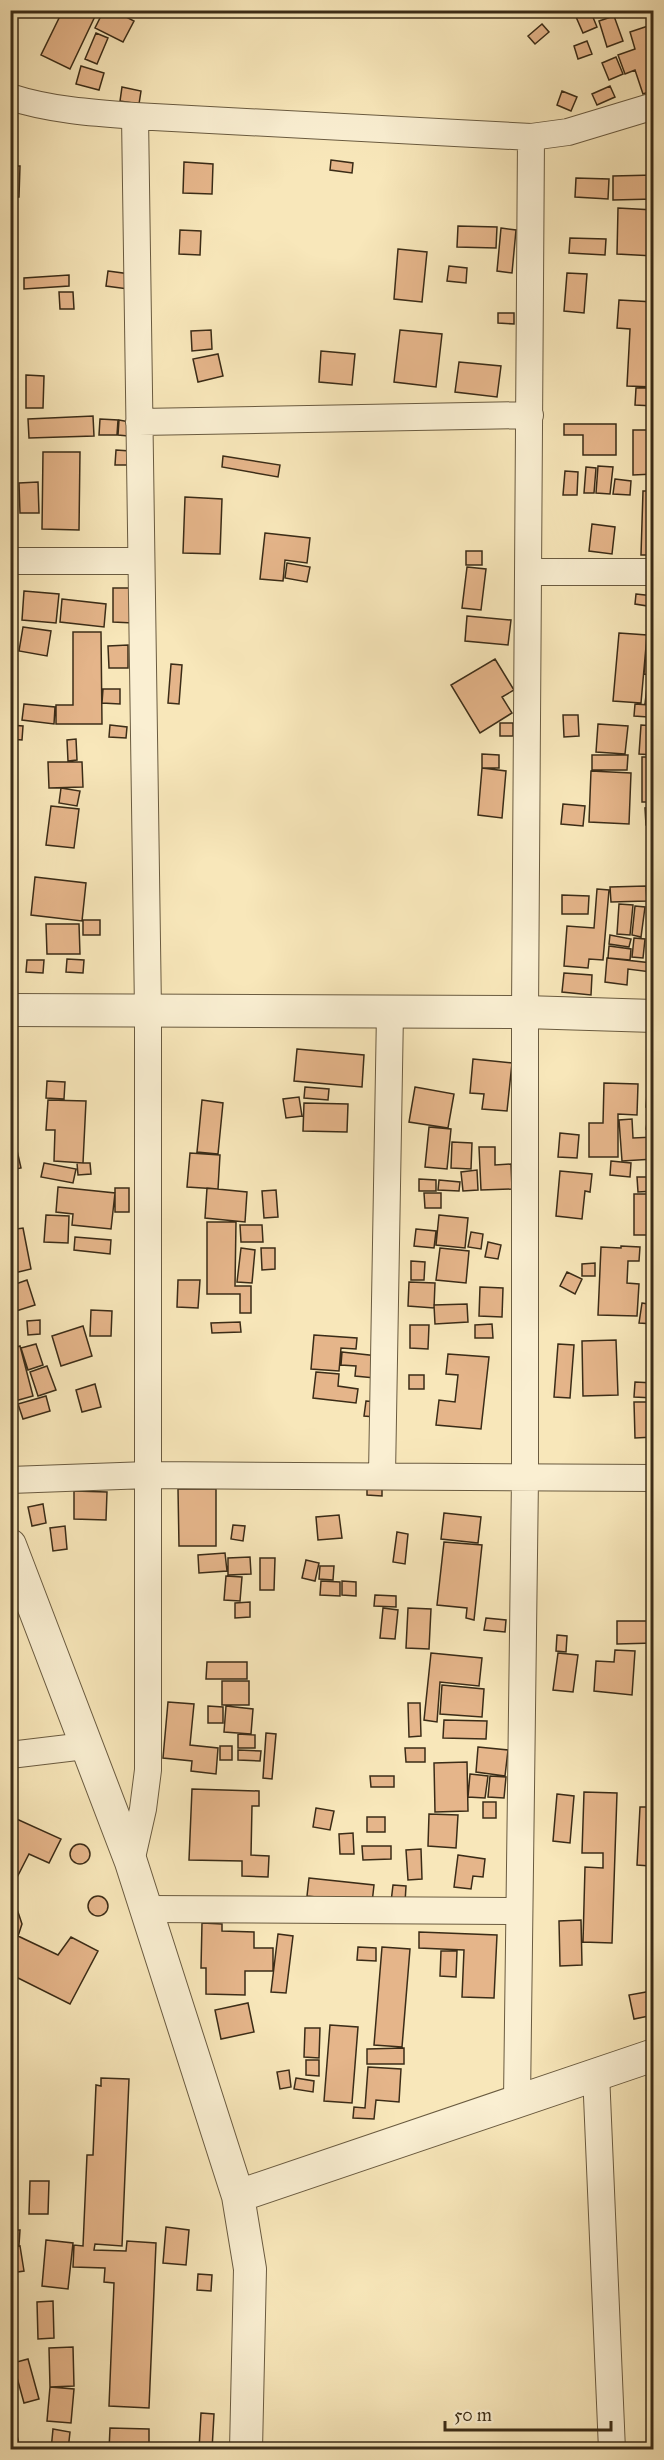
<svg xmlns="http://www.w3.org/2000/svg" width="664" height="2460" font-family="'IM FELL Great Primer',serif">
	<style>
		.building { fill: #e5b58a; stroke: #3b2c17; stroke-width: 1.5 }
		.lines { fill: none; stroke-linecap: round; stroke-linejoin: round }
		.minor-casing { stroke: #6a5b40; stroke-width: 28 }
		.tertiary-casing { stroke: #6a5b40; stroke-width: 34 }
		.minor { stroke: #faefd2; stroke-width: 26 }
		.tertiary { stroke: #faefd2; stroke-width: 32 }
	</style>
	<rect width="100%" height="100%" fill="#f8e7ba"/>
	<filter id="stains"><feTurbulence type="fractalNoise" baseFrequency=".00333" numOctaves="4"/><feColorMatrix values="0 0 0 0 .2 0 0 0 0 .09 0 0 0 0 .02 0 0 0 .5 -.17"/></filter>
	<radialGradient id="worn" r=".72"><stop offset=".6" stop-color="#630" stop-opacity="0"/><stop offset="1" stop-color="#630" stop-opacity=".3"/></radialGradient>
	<path class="building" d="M63,10h35l-28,59 -29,-14z
		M104,10h9l21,11 -11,21 -28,-14z
		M573,10h17l7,17 -14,6z
		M614,16l9,25 -16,6 -8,-26z
		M542,24l7,8 -14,12 -7,-8z
		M648,26l6,17v47l-11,4 -8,-24 -10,4 -7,-19 17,-6 -5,-17z
		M96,33l12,5 -11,26 -12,-5z
		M587,41l5,13 -14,5 -4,-13z
		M616,57l7,17 -14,6 -7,-17z
		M81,66l23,7 -5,17 -23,-6z
		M610,86l5,11 -18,8 -5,-11z
		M122,87l19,4 -2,13 -19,-3z
		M562,91l15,6 -6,14 -14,-6z
		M331,160l22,3 -1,10 -22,-3z
		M184,162l29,2 -1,30 -29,-1z
		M10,166h10l-1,31h-9z
		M654,175v24l-41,1v-24z
		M576,178l33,1 -1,20 -33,-2z
		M618,208l36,2v46l-37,-2z
		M458,226l39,1 -1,21 -39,-1z
		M501,228l15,2 -4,43 -15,-2z
		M180,230l21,1 -1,24 -21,-1z
		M570,238l36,1 -1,16 -36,-2z
		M398,249l29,3 -5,50 -28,-3z
		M449,266l18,2 -1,15 -19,-2z
		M108,271l22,3 -2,15 -22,-3z
		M567,273l20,1 -3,39 -20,-2z
		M69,275v11l-45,3v-11z
		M59,292h14l1,17h-14z
		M619,300l35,2v85l-27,-1 3,-57 -13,-1z
		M498,313h16v11l-16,-1z
		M211,330l1,19 -20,2 -1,-20z
		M400,330l42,4 -6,53 -42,-5z
		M321,351l34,3 -3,31 -33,-3z
		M218,354l5,22 -25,6 -5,-23z
		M459,362l42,4 -4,31 -42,-5z
		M26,375l18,1 -1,32h-17z
		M636,388h18v18l-19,-1z
		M93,416l1,20 -65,2 -1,-19z
		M100,419l18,1 -1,15h-18z
		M119,420l11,2 -2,14 -10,-1z
		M564,424h52v31h-33v-20h-19z
		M633,430h21v44l-21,1z
		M116,450l14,1v14h-15z
		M43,452h37l-1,78 -37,-1z
		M223,456l57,9 -2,12 -56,-10z
		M598,466l15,1 -3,27 -14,-1z
		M586,467l10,1 -2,25h-10z
		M565,471l13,1 -1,23h-14z
		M615,479l16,2 -1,14 -17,-1z
		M38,482l1,31h-19l-1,-30z
		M643,491h11v64h-13z
		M185,497l37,2 -2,55 -37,-1z
		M592,524l23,3 -3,27 -23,-3z
		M265,533l45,5 -3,25 -22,-3 -2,21 -23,-2z
		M466,551h16v14h-16z
		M287,563l23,4 -3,15 -22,-4z
		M467,567l19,2 -5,41 -19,-2z
		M113,588h20v35l-20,-1z
		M24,591l35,3 -3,29 -34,-3z
		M636,594l18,2v11l-19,-3z
		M62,599l44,5 -2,23 -44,-5z
		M467,616l44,4 -3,25 -43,-4z
		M23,627l28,4 -4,25 -28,-5z
		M73,632h28l1,92h-46v-19h17z
		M619,633l28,2 -6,68 -28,-2z
		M128,645v23h-19l-1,-22z
		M646,653l8,1v21l-10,-1z
		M495,659l19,31 -12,7 10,16 -32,20 -29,-48z
		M171,664l11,1 -3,39 -11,-1z
		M648,677l6,1v27l-9,-1z
		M103,689h17v15l-18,-1z
		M24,704l31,3 -1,17 -32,-4z
		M635,704l14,1 -1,12 -14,-1z
		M563,715h15l1,21 -15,1z
		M500,723h13v13h-13z
		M598,724l30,2 -3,28 -29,-2z
		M10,725l13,1 -1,14 -12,-1z
		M110,725l17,2 -1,11 -17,-1z
		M641,725l13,1v29l-15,-1z
		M76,739l1,21 -9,1 -1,-21z
		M482,754l17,1v13h-17z
		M592,755h36l-1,15h-35z
		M642,757h12v45h-12z
		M48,762h34l1,25 -34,1z
		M482,768l24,3 -4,47 -24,-3z
		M591,771l40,2 -2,51 -40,-2z
		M61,788l19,3 -3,15 -18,-3z
		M563,804l22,2 -2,20 -22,-2z
		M51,806l28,3 -5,39 -28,-3z
		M654,807v17l-8,1 -1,-17z
		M35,877l51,6 -4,38 -51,-6z
		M646,886l1,15 -36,1 -1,-15z
		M597,889l12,1 -6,70 -14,-1 -1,9 -24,-2 3,-40 27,2z
		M562,895l27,1 -1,18h-26z
		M619,904l14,1 -3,30 -13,-1z
		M635,906l10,1 -4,30 -9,-2z
		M83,920h17v15h-17z
		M46,924h33l1,30h-33z
		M610,935l21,4 -2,8 -20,-3z
		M634,938l11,1 -2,19 -11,-1z
		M609,946l22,3 -1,11 -22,-2z
		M607,958l45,5 -1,9 -23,-3 -1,16 -22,-3z
		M67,959l17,1 -1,13 -17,-1z
		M27,960h17l-1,13 -17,-1z
		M564,973l28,2 -1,20 -29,-3z
		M297,1049l67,6 -2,32 -68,-6z
		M473,1059l39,4 -5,48 -25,-2 2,-15 -14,-1z
		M47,1081l18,1 -1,17 -18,-1z
		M604,1083l34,1 -1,31 -19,-1v43h-29v-34h14z
		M305,1087l24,2 -1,11 -24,-2z
		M415,1087l39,7 -6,34 -39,-6z
		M647,1093l7,1v14l-8,-1z
		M299,1097l3,19 -16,2 -3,-19z
		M48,1100l38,1 -3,62 -29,-2 1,-31h-9z
		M202,1100l21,3 -5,51 -21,-2z
		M304,1103l44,1 -1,28 -44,-1z
		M649,1109h5v21l-8,-1z
		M632,1119l1,19 21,-1v22l-32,2 -3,-41z
		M429,1127l22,2 -4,40 -22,-2z
		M560,1133l19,2 -2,23 -19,-1z
		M452,1142l20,1 -1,26 -20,-1z
		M16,1146l5,22 -11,2v-23z
		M479,1147h16v18l16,-1 1,25 -31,1z
		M190,1153l30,2 -2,34 -31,-2z
		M611,1161l20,2 -1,14 -20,-2z
		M44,1163l32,6 -3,14 -32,-6z
		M77,1163h13l1,11 -13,1z
		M477,1170l1,20 -15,1 -2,-19z
		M560,1171l32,3 -2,18 -5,-1 -3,28 -26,-3z
		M637,1177h17v14l-16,1z
		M419,1179l17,1v11h-17z
		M439,1180l21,2 -1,9 -21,-1z
		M58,1187l57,6 -4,36 -39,-4 1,-11 -17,-2z
		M115,1188h14v24h-14z
		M207,1188l40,4 -2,30 -40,-4z
		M276,1190l2,27 -14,1 -2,-27z
		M424,1193h17v15h-16z
		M634,1194h20v41h-20z
		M46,1215l23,1 -1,27 -24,-1z
		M439,1215l29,3 -3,30 -29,-3z
		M207,1222h29l-1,64h16v27h-11v-19h-33z
		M240,1225h22l1,17h-22z
		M23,1228l8,41 -17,4 -4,-43z
		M416,1229l20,2 -2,17 -20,-2z
		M471,1232l12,2 -2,15 -13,-2z
		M75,1237l36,3 -1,14 -36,-4z
		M488,1242l13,3 -3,14 -13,-2z
		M621,1246l19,1 -1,14h-11l-1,22 12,1 -2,32 -39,-1 3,-68 20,1z
		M241,1248l14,2 -3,33 -15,-1z
		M261,1248h14v21l-13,1z
		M440,1248l29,3 -3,32 -30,-3z
		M411,1261l14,1 -1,18h-13z
		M595,1263v13h-13v-12z
		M567,1272l15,7 -7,15 -15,-8z
		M27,1280l8,25 -25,8v-27z
		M178,1280h22l-2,28 -21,-1z
		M409,1282l26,1 -1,25 -26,-2z
		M480,1287l23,1 -1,29 -23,-1z
		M642,1303l12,2v19l-15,-1z
		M467,1304l1,18 -33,2 -1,-19z
		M91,1310l21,1 -1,25h-21z
		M40,1320v14l-12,1 -1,-14z
		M240,1322l1,10 -29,1 -1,-10z
		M492,1324l1,14h-18v-13z
		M410,1325h19l-1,24 -18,-1z
		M83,1326l9,30 -31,10 -9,-30z
		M314,1335l43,3 -1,11 -15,-1 -2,23 -28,-2z
		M616,1340l2,55 -35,1 -1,-55z
		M36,1344l7,21 -15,5 -7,-22z
		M558,1344l16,1 -4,53 -16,-1z
		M20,1346l13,50 -18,5 -5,-18v-34z
		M342,1352l45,5 -2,22 -30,-3 1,-10 -15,-1z
		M448,1354l41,3 -8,72 -45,-4 3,-25 16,2 3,-27 -12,-1z
		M47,1366l9,24 -18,6 -8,-24z
		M316,1372l23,2 -1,12 20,3 -2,14 -43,-5z
		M409,1375h15v14h-15z
		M635,1382l19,1v15l-20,-1z
		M95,1384l6,23 -19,5 -6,-22z
		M46,1396l4,15 -27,8 -5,-15z
		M366,1401l11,1 -2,15 -11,-1z
		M634,1402h20v35l-19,1z
		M367,1484h15v12l-15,-1z
		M178,1489h38v57h-37z
		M74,1491l33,1 -1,28 -32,-1z
		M43,1504l3,19 -14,3 -4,-19z
		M444,1513l37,4 -3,26 -37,-4z
		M339,1515l3,23 -24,2 -2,-23z
		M233,1525l12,1 -2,15 -12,-2z
		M65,1526l2,23 -14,2 -3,-23z
		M397,1532l11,2 -3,30 -12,-2z
		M444,1542l38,3 -8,75 -8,-2 1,-10 -30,-3z
		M225,1553l2,18 -28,2 -1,-18z
		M250,1557l1,17 -23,1v-17z
		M260,1558h15l-1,32h-14z
		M306,1560l13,3 -4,18 -13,-3z
		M320,1566h14l-1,14 -14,-1z
		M226,1576l16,1 -2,24 -16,-1z
		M321,1581l19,1v14l-20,-1z
		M342,1581l14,1v14l-14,-1z
		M375,1595l21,1v11l-22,-1z
		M250,1602v15l-15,1v-15z
		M383,1608l15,2 -3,29 -15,-1z
		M408,1608l23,1 -2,40 -23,-1z
		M486,1618l20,2 -1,12 -21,-2z
		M617,1621h37v22l-37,1z
		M557,1635l10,1 -1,16 -10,-1z
		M615,1650l20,1 -3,44 -38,-4 2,-30 18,1z
		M431,1653l51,5 -3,28 -39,-4 -3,40 -13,-2z
		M558,1653l20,2 -5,37 -20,-2z
		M207,1662h40v17h-41z
		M222,1681h27v24h-27z
		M442,1685l42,4 -2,28 -42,-3z
		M168,1702l26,2 -4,41 28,3 -2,26 -25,-3 1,-10 -29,-3z
		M408,1703h12l1,33 -12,1z
		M208,1706l15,1v16h-15z
		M226,1706l27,3 -2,25 -27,-2z
		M444,1720l43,1 -1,18 -43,-1z
		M266,1733l10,1 -4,45 -9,-1z
		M238,1734l17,1v13h-17z
		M220,1746h12v14h-12z
		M478,1747l30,3 -3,26 -29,-4z
		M405,1748h20v14h-19z
		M238,1750l23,1 -1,10 -22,-1z
		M467,1762l1,49 -33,1 -1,-49z
		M470,1774l18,2 -3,22 -17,-1z
		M370,1776h24v11h-23z
		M490,1776l16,1 -2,21 -16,-1z
		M192,1789l67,2v15h-7l-1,49 18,1 -1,21 -26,-1v-15l-53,-1z
		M584,1792l33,1 -5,150 -29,-1 2,-75 18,1v-15h-21z
		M557,1794l17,2 -4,47 -17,-2z
		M483,1802h13v16h-13z
		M640,1807h14l-4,59 -13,-1z
		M316,1808l18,3 -4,19 -17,-3z
		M429,1814l29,1 -2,33 -28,-2z
		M10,1816l51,23 -12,24 -20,-9 -19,37z
		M367,1817h18v15h-18z
		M353,1833l1,21h-14l-1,-20z
		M70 1854a10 10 0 1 1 20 0a10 10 0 1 1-20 0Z
		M362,1846h29v13l-28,1z
		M421,1849l1,30 -14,1 -2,-30z
		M458,1855l27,4 -2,18 -10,-1 -2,13 -17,-2z
		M309,1878l65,7 -2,18 -65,-7z
		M393,1885l13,1 -1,17 -14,-1z
		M88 1906a10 10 0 1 1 20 0a10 10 0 1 1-20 0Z
		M10,1903h5l7,21 -4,12 40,19 13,-18 27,14 -28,53 -60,-30z
		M581,1920l1,45 -22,1 -1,-45z
		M202,1923l20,1v7l32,1v16h19v23h-28v24l-39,-1v-26h-5z
		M419,1932l78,3 -3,63 -32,-1 2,-47 -45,-2z
		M278,1934l15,2 -7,57 -15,-1z
		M358,1947l18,1v13l-19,-1z
		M382,1947l28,2 -8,98 -28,-2z
		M441,1951h16l-1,26 -16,-1z
		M652,1991l2,24 -20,4 -5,-24z
		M248,2003l6,29 -33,7 -6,-29z
		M330,2025l28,2 -6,76 -28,-2z
		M305,2028h15l-1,30 -15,-1z
		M404,2048v16h-37v-15z
		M306,2060h13v16l-13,-1z
		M368,2067l33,2 -2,33 -23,-2 -2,19 -21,-1 1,-11 11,1z
		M289,2070l2,17 -11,2 -3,-17z
		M101,2078l28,1 -7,167 -27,-2 -1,6 32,1 1,-10 29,2 -7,165 -40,-2 5,-123 -10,-1 1,-14 -32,-1 1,-22 9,1 4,-91h6l3,-70 5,1z
		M296,2078l18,3 -1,11 -19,-3z
		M30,2181h19l-1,33h-19z
		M166,2227l23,3 -3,35 -23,-2z
		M10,2230h10l-1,15h-9z
		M46,2240l27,3 -5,46 -26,-3z
		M20,2246l4,25 -13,2 -1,-25z
		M10,2274l7,30 -7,1z
		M198,2274l14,1 -1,16 -14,-1z
		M53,2301l1,37 -16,1 -1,-37z
		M73,2347l1,39 -24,1 -1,-39z
		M28,2359l11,40 -15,4 -11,-40z
		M50,2387l24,2 -3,34 -24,-2z
		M10,2407l9,37 -9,2z
		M201,2413l13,1 -2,36h-13z
		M110,2428l39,1v21h-40z
		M53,2429l17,3 -2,18h-17z"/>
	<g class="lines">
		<defs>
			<path id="minor" d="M10,97c40,13 83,16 125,19l396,21 37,-5 86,-26
				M139,422l391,-7
				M10,561h131
				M528,572h126
				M382,1475l8,-463
				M10,1480l138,-5 506,3
				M10,1755l75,-9
				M131,1862l12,-53 5,-39v-759l-13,-895
				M146,1909l373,2
				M596,2073l16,377
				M517,2100l8,-623v-465l6,-875"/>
			<path id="tertiary" d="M10,1010l515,2 129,4
				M10,1545l121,317 107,334 12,73 -4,181
				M238,2196l416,-141"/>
		</defs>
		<use href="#minor" class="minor-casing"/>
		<use href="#tertiary" class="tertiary-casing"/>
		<use href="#minor" class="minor"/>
		<use href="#tertiary" class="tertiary"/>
	</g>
	<rect width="664" height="2460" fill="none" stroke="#f8e7ba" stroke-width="36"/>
	<rect x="12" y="12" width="640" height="2436" fill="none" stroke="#3b2c17" stroke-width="3"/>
	<rect x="18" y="18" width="628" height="2424" fill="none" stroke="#3b2c17" stroke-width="1.5"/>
	<path d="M445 2421v9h166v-9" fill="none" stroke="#3b2c17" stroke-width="3"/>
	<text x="454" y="2421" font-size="18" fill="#3b2c17" stroke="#faefd2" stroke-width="4.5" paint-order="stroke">50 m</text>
	<rect width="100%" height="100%" filter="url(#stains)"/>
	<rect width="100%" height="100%" fill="url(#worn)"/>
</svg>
